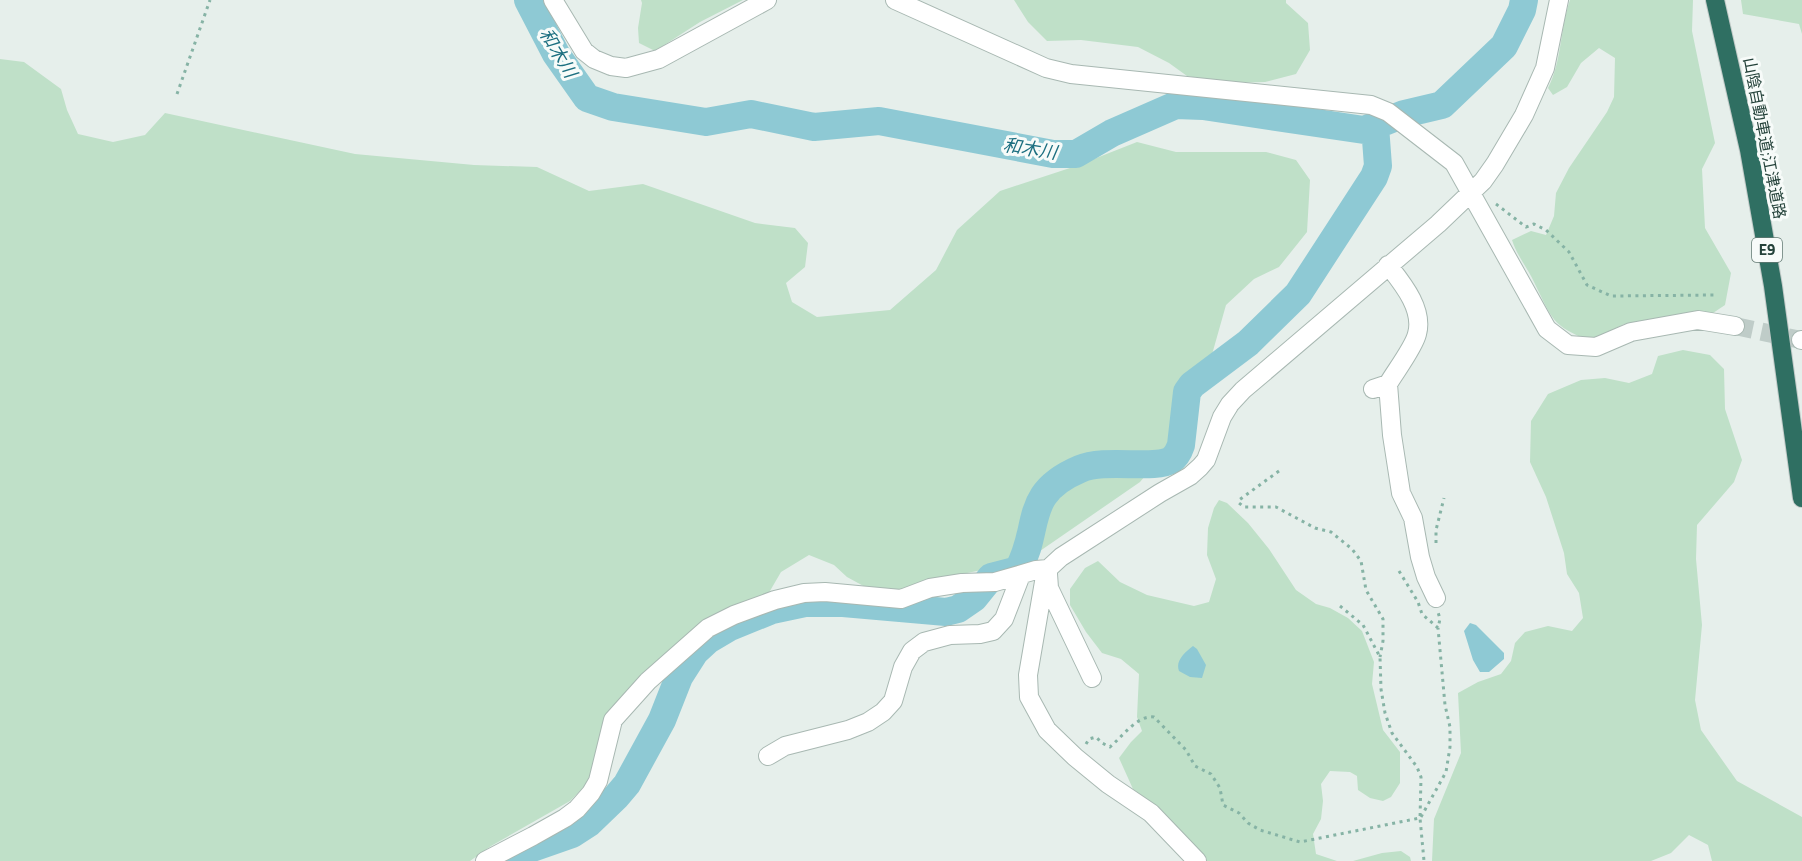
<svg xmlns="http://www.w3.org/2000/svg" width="1802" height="861" font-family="'Titillium Web','Noto Sans JP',sans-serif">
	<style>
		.green { fill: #bfe0c8 }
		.water { fill: #8ec9d4 }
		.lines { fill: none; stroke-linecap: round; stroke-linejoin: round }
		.river { stroke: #8ec9d4; stroke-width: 28 }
		.minor-tunnel { stroke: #bfccc8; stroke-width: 18; stroke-dasharray: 18 9; stroke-linecap: butt }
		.minor-casing { stroke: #a8b8b2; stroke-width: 20 }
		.highway-casing { stroke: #c2cac8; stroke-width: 20 }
		.path { stroke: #86b3a5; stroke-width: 3; stroke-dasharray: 3 4.5; stroke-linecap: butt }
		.minor { stroke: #fff; stroke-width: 18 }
		.highway { stroke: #2f6f62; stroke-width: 18 }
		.labels { text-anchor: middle; stroke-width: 6; stroke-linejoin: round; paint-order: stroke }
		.shield { fill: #f7fbf9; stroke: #637a73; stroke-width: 1.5 }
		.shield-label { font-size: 15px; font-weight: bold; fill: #24423a }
		.street-label { font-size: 16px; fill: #24423a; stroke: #f7fbf9 }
		.water-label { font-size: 18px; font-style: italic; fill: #1c6f80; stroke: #f7fbf9 }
	</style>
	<rect width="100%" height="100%" fill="#e6efeb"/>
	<path class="green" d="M641,0h102l-43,22 -45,29 -16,-8 -1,-15 4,-25z
		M1014,0h272v3l22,20 2,27 -14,24 -31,8 -38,1 -40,-7 -18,-13 -31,-16 -57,-7 -34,1 -19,-19z
		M1570,0h123l-1,31 23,112 -13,26 3,59 26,45 -6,32 -15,10 -86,9 -33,17c-40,-15 -39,-23 -57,-59 -7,-15 -17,-26 -22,-42l19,-9 15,4 8,-19 2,-23 13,-25 38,-56 7,-15 1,-39 -16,-10 -18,15 -14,24 -14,8 -5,-7c14,-27 12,-59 22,-88z
		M1741,0h61v34l-3,-10 -56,-10z
		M0,59l24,3 37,27 6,21 11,24 35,8 32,-7 20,-22 190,41 119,11 63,2 52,24 54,-7 112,39 40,5 13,15 -3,24 -19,16 6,19 25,15 73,-7 46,-40 21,-40 43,-39 76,-25 61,-24 39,10h90l30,8 14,20 -3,52 -28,35 -25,12 -28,26 -15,53 -40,87 -31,37 -100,69 -58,19 -50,10 -36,12 -27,-3 -22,-12 -13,-12 -25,-10 -28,17 -14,24 -61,25 -102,104 -14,56 -20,20 -79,45 -21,15h-470z
		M1683,350l27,5 14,14 1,40 17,51 -8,22 -37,43 -1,34 6,66 -7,75 6,30 36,51 65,36v44h-90l-4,-16 -19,-10 -18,18 -20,8h-219l2,-42 27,-66 -3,-60 20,-11 23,-8 10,-13 4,-18 10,-11 23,-6 24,5 11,-13 -4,-25 -12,-19 -3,-21 -18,-56 -16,-35 1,-41 17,-27 33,-14 24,-2 24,5 23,-9 6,-18z
		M1219,500l8,3 21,20 21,26 27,41 20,14 14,4 18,10 14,13 12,31 -2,22 11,46 17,22v31l-9,14 -8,4 -13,-3 -12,-8 -1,-14 -7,-4 -20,-1 -9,13 2,17 -2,18 -8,15 3,20 21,7h-130l-54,-57 -20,-15 -14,-31 12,-16 11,-11 -5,-14 2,-43 -18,-15 -19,-6 -16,-21 -16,-27v-16l15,-21 13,-7 22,21 27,13 47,11 15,-4 7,-23 -9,-24 1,-27 6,-20z
		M1401,851l9,6 1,4h-58l29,-8z"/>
	<path class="water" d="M1470,623l6,2 28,28v6l-15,13h-9l-7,-12 -9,-29z
		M1193,646l4,3 9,16 -4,13 -12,-1 -11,-6c-4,-10 6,-19 14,-25z"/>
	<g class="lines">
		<path class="river" d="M528,0l28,54 31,44 26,9 93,15 45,-8 63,13 65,-6 174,33h23l36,-21 64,-28 27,1 161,24 40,-16 38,-9 62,-59 18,-36 2,-10
			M511,861l4,-7 57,-20 17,-11 27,-26 11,-13 35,-64 17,-43 16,-25 13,-12 22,-13 42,-17 33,-7h38l103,9 12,-3 16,-11 17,-21 27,-7c24,-43 3,-76 62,-101 25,-11 74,1 91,-9 6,-4 8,-9 10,-15l6,-53 5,-7 56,-42 50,-49 76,-117 4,-11 -3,-40"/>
		<path class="minor-tunnel" d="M1735,326l66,14"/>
		<defs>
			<path id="minor" d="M553,0l31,51 10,8 17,7 15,2 33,-9 108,-59
				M895,0l151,68 25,6 300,31 17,7 66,51 93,166 21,16 28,2 35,-15 67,-12 37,6
				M1801,340h1
				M1388,384l4,51 9,58 12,25 7,39 6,20 10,21
				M1373,389l15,-5c7,-12 26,-37 29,-50 7,-25 -15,-51 -29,-69
				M1048,574l1,14 43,90
				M768,756l17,-10 63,-16 20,-8 15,-10 10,-11 10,-34 9,-16 12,-9 26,-7 30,-1 13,-3 11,-12 17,-44
				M485,861l48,-25 32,-18 12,-9 14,-16 7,-12 15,-61 35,-39 60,-53 26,-13 41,-15 29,-7 21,-1 76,7 29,-11 32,-5 33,-1 41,-12 12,-1
				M1197,861l-46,-48 -43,-29 -33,-27 -28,-27 -18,-33 -1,-22 17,-99 3,-7 13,-12 99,-64 30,-17 10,-9 6,-7 16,-43 8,-13 13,-14 195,-166 45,-43 12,-17 29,-49 21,-47 14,-68"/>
			<path id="highway" d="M1715,0l34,150 24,136 29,212"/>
		</defs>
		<use href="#minor" class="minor-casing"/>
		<use href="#highway" class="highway-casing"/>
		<path class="path" d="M177,94l33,-94
			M1496,204l30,23 8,-3 12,6 23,22 18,33 24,11 104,-1
			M1279,471l-40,29v3l5,4h32l39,21 16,4 21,17 9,12 5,29 17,29v22l-3,16
			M1436,543v-13l8,-32
			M1399,571l19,31 4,12 16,14 2,-9 -2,-7
			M1340,606l23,19 17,32 1,32 4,24 7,20 25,34 4,10 -1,42
			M1086,744l3,-5 7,-2 6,6 8,4c12,-10 27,-32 44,-30l32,33 9,16 16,8 9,14 3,17 16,8 9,10 12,7 40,12 120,-24 4,43
			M1421,817l25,-45 4,-25v-20l-5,-22 -7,-77"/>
		<use href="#minor" class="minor"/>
		<use href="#highway" class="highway"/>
	</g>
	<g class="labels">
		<rect class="shield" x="1752" y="238" width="30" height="24" rx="4.5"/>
		<g class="shield-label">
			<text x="1767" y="255">E9</text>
		</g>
		<g class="street-label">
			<text transform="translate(1765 138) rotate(79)" y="6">山陰自動車道;江津道路</text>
		</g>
		<g class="water-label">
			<text transform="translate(558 53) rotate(59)" y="6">和木川</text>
			<text transform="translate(1030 149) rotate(9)" y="6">和木川</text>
		</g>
	</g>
</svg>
